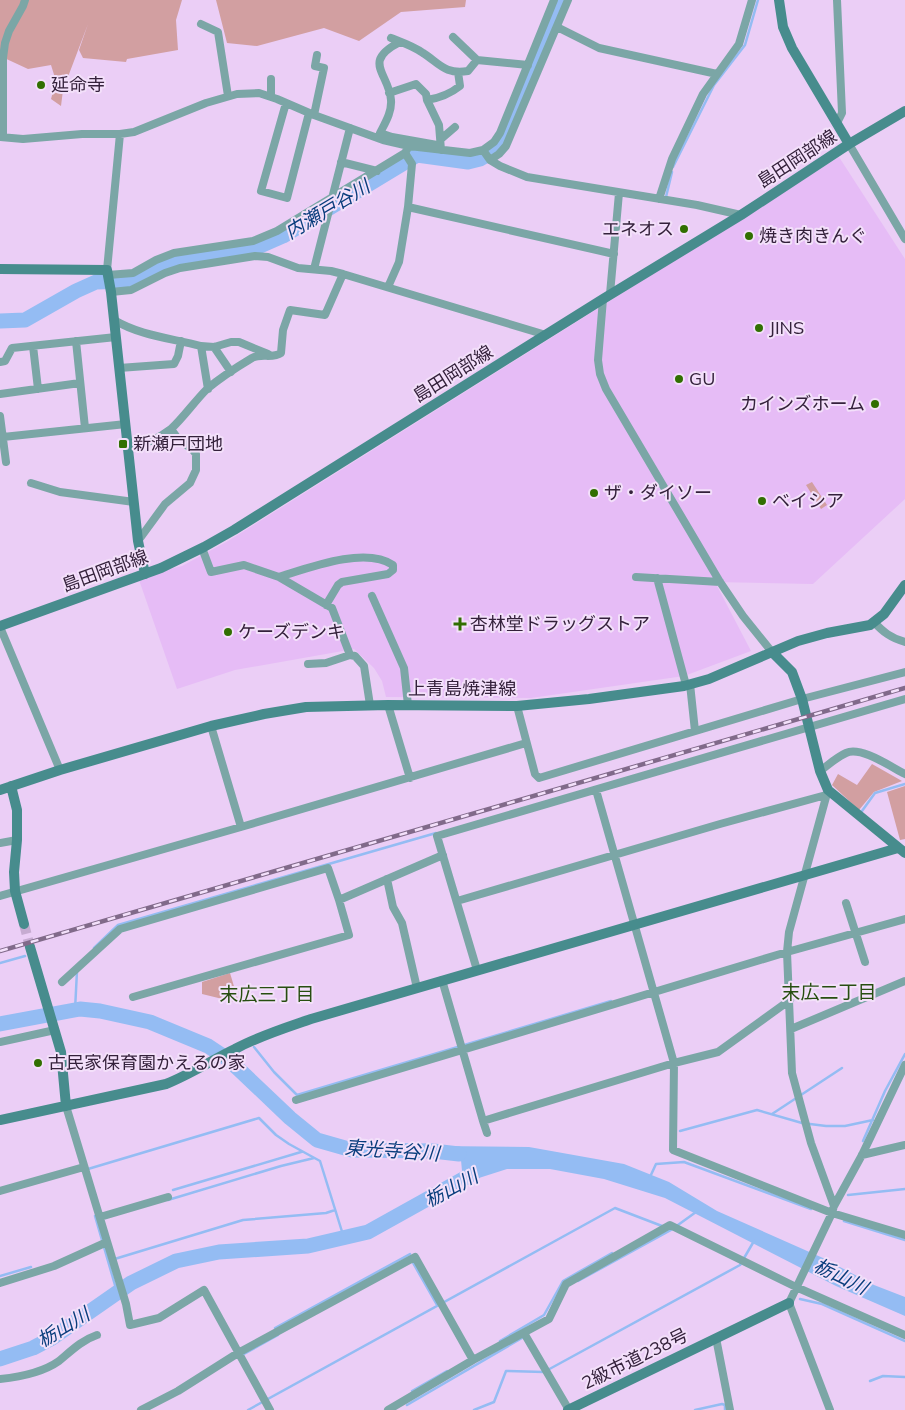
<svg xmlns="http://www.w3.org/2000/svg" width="905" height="1410" font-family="Mulish,'Noto Sans JP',sans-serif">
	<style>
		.built { fill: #e6bcf6 }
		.green { fill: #d29fa1 }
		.water { fill: #94bcf3 }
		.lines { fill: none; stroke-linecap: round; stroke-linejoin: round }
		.stream { stroke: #94bcf3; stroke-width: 2.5 }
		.river { stroke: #94bcf3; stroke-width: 15 }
		.secondary-tunnel { stroke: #c6abd1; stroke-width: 10; stroke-dasharray: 10 5; stroke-linecap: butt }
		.street { stroke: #7ba6a6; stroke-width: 8 }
		.secondary { stroke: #478c8d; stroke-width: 10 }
		.rail-casing { stroke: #816a8a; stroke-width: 4.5 }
		.rail { stroke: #f3e0fa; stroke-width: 2.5; stroke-dasharray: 8; stroke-linecap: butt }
		.poi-dot { fill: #316f01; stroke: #f3e0fa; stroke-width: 2 }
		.labels { text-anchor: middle; stroke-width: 4; stroke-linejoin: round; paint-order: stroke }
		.poi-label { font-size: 18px; fill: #34213b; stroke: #f3e0fa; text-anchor: start }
		.street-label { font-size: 18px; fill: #34213b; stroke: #f3e0fa }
		.water-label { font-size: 19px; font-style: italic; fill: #093d7c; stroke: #f3e0fa }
		.neighbourhood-label { font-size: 19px; fill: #274e10; stroke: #f3e0fa }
	</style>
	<rect width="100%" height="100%" fill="#ebcef6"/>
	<path class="built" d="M839,157l66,102v240l-92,85 -98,-2 36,69 -67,25 -153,22 -145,-1 -4,-16 -8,-13 -20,-19 -119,21 -58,19 -39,-112 44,-11 46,-25z"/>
	<path class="green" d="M0,0h182l-6,20 2,30 -51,9 -1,3 -43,-4 -4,-8 9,-26 -25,66 -2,16 -10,-7 5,-18 -5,-16 -23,4 -28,-13z
		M216,0h250l-1,7 -64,5 -42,29 -35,-13 -67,18 -30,-3z
		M812,482l15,23 -6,4 -15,-24z
		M872,764l30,17 -28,11 -15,18 -27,-25 6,-11 19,11z
		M905,786v53l-5,1 -13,-48z
		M230,973l9,30 -37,-9v-12z"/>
	<path class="water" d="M439,1146l90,1 95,17 45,18 48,29 106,47 51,27 31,12v19l-69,-30 -171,-88 -61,-19 -54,-10h-43l-50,16 -3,-7 8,-7 -1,-11 -20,-4z"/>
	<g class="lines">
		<path class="stream" d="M673,167l41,-82 31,-40 13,-45
			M666,197l6,-25
			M862,811l13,-18 30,-9
			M94,948l24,-23 318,-92
			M0,963l25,-7
			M75,1010l2,-39
			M254,1047l20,25 23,23 314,-94
			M772,1114l70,-46
			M680,1131l77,-21 45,13 24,3h19l28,-6
			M863,1141l22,-50 20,-37
			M88,1169l171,-51 17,17 13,9 31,17 24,77
			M650,1177l6,-13 28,-2 127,47
			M173,1190l128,-38
			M848,1195l57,-6
			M168,1200l113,-34 33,-8
			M95,1216l22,76
			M844,1221l61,19
			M108,1261l135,-41 83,-7 9,-3
			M412,1261l25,44
			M0,1276l31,-9
			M578,1281l93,-51 25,-18
			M800,1299l22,5 83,37
			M275,1328l135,-74
			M500,1341l44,-26 19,-34 49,-28 1,2
			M244,1354l34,-19
			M870,1381l13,-5 22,1
			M412,1391l35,-20
			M407,1405l115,-67
			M248,1410l367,-202 47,18
			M474,1410l20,-8 12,-31 38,1 196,-107 14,-24
			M695,1410l27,-6 3,1v5"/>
		<path class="river" d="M0,321l25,-1 51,-29 20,-9 31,-1 16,-4 25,-14 26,-7 64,-9 25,-11 134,-81 51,7 12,-3 14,-8 10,-12 57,-139
			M0,1024l80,-15 20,2 50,11 58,24 21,14 61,58 27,22 35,10 81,1 26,3
			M0,1359l33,-11 19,-10 79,-55 45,-22 43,-9 89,-6 60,-14 106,-59"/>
		<path class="secondary-tunnel" d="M24,924l6,23"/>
		<path class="street" d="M837,0l5,113 -5,10
			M201,24l17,8 10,64
			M557,27l42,21 118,26
			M453,37l24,23
			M391,38c10,4 22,8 32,15 16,10 22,22 45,18l9,-11 51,5
			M400,42c-39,20 -11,31 -9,58 1,12 -6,23 -11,33l12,4 45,8
			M389,93l27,-9 10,10 1,6
			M271,96v-17
			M286,103l-25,88 26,7 22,-85
			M314,115l10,-47 -9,-2 2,-11
			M0,137l23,2 59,-5h38l14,-2 72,-29 31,-9 22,-1 18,6 37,16 69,25 26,6 61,7 13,-3 11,-8 6,-9 54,-133
			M3,137v-79l2,-15 4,-12 14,-25 2,-6
			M441,139l14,-12
			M849,144l56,95
			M441,150l-2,-25 -12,-25c13,-2 23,-6 33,-14l-2,-14
			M483,150l7,10 10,6 27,11 170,28 44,10
			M490,160l9,-6 7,-8 62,-146
			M341,162l36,9
			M659,199l13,-40 31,-65 36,-50 13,-44
			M408,207l206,47
			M314,269l36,-141
			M107,270l13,-136
			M108,275l25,-2 23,-13 18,-7 79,-12 24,-10 128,-78 4,-7
			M388,287l11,-25 9,-55 4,-43 -7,-11
			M111,292l20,-2 34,-17 15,-5 75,-12 13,1 30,11 33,3 12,3 203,61
			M610,294l9,-101
			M603,299l-5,61 2,14 6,15 114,193 23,34 29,36
			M114,320c27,16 57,18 87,26l7,43
			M76,341l9,87
			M33,346l5,43
			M201,346l13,1 17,-5h8l29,12
			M214,347l17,25
			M0,362l5,-1 7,-13 104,-11
			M119,368l55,-4 4,-8 3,-15
			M0,394l80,-11
			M0,416l6,46
			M3,437l123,-13
			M128,447c17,-3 29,-7 43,-18
			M31,483l29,9 74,10
			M138,541l27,-37 25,-21 6,-13v-16l-4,-5 -13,-9 -8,-11c13,-12 23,-27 36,-40 13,-11 30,-22 45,-31 9,-5 21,1 29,-5l2,-23 7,-20 35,5 18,-41
			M202,548l9,24 33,-7 35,12 53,31 18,47 5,1 9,10 6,39
			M279,577c29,-9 86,-31 114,-12v5l-5,4 -46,8 -4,3 -12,20
			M636,577l84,5
			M657,578l29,107
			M372,596l32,72 4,37
			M874,622c9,10 17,16 31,20
			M0,627l60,143
			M308,664l18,-1 24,-8
			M690,684l5,47
			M388,705l22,73
			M517,706l18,68 4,4 263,-79 103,-27
			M211,726l30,101
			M820,771c8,-6 17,-14 26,-18 15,-7 45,14 59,21
			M596,790l78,273 -1,87 159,63 73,22
			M828,790l-39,142 -2,20 5,121 19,70 23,63
			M0,843l17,-3
			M387,879l6,28 9,16 15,65
			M0,896l241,-69 285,-84
			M457,901l263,-77 106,-29
			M846,903l19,59
			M477,970l-40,-134 468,-137
			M442,980l41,141 191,-58 44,-11 72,-52
			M62,982l58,-53 208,-61 11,32
			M133,997l216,-62 -10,-35 104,-45
			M791,1029l114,-48
			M0,1042l55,-12
			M296,1100l491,-148 118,-33
			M66,1106l60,198 4,21 29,-7 45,-28 66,120
			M483,1121l4,12
			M862,1155l43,-10
			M0,1191l84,-24
			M100,1217l68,-20
			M0,1283l54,-17 53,-24
			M524,1333l45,77
			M716,1338l14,72
			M0,1379c20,-2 42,-6 59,-18 12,-10 23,-21 38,-26
			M141,1410l37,-19 60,-38 177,-96 58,103
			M388,1410l85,-50 76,-41 17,-35 104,-59 126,62 109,48
			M830,1410l-41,-107 43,-90 2,-7 28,-51 43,-90"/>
		<path class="secondary" d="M779,0l4,27 9,21 57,96
			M0,269l107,1 4,22 27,249 7,33
			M0,626l161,-58 43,-21 30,-17 369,-231 138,-84 108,-71 56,-33
			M772,652l20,20 10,27 18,72 8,19 77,63
			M11,786l6,24v30l-3,32 1,19 9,33
			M0,790l60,-20 151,-44 53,-12 42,-7 82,-2 129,1 72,-7 95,-13 25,-7 89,-38 29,-8 43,-8 14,-11 21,-29
			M30,947l31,105 5,54
			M0,1120l166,-36c25,-10 46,-24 69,-35 24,-13 50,-21 76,-30l587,-171
			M568,1410l221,-107"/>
		<defs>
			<path id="rail" d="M0,951l905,-263"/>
		</defs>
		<use href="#rail" class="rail-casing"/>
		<use href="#rail" class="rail"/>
	</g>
	<g class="poi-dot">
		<circle cx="41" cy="85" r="5"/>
		<circle cx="684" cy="229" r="5"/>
		<circle cx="749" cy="236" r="5"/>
		<circle cx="759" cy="328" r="5"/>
		<circle cx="679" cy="379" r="5"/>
		<circle cx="875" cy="404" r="5"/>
		<rect x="118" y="439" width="10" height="10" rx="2.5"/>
		<circle cx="594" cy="493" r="5"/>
		<circle cx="762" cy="501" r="5"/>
		<path d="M457.5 616.5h5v5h5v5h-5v5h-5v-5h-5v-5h5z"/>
		<circle cx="228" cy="632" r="5"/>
		<circle cx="38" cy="1063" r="5"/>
	</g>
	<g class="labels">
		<g class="poi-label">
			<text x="51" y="91">延命寺</text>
			<text x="674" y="235" text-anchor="end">エネオス</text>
			<text x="759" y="242">焼き肉きんぐ</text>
			<text x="769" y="334">JINS</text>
			<text x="689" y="385">GU</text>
			<text x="865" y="410" text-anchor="end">カインズホーム</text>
			<text x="133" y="450">新瀬戸団地</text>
			<text x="604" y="499">ザ・ダイソー</text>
			<text x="772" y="507">ベイシア</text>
			<text x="470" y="630">杏林堂ドラッグストア</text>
			<text x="238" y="638">ケーズデンキ</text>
			<text x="48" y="1069">古民家保育園かえるの家</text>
		</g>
		<g class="street-label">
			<text transform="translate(797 159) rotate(-33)" y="6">島田岡部線</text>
			<text transform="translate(453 374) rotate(-32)" y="6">島田岡部線</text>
			<text transform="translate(105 571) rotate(-20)" y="6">島田岡部線</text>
			<text x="462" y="695">上青島焼津線</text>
			<text transform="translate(635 1359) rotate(-26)" y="6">2級市道238号</text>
		</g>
		<g class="water-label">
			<text transform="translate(327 209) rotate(-31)" y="7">内瀬戸谷川</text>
			<text transform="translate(392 1150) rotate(4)" y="7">東光寺谷川</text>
			<text transform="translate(451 1188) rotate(-28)" y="7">栃山川</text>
			<text transform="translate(841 1276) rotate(26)" y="7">栃山川</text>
			<text transform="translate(63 1327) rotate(-31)" y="7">栃山川</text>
		</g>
		<g class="neighbourhood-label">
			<text x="829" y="999">末広二丁目</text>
			<text x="267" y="1001">末広三丁目</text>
		</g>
	</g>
</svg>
